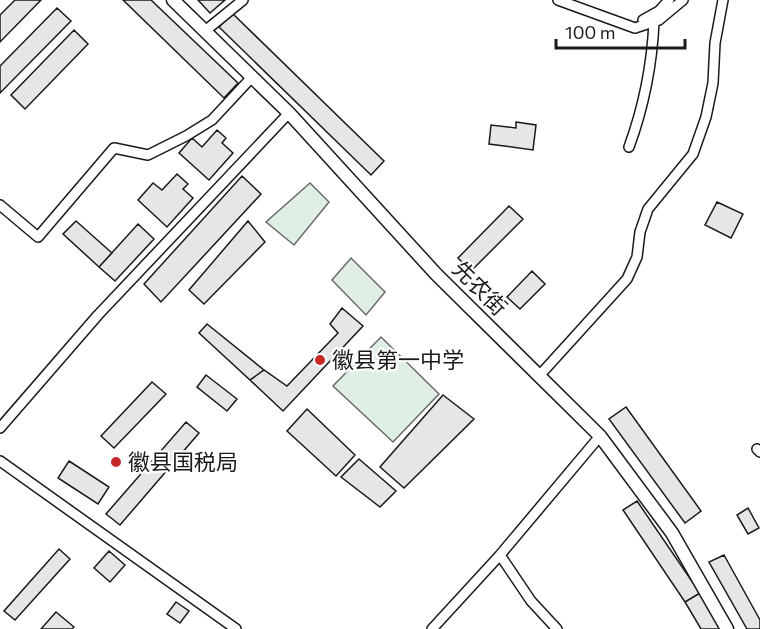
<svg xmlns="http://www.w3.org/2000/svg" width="760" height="629" font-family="Commissioner,'Noto Sans SC',sans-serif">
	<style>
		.green { fill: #e0efe3; stroke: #6a6a6a; stroke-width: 1.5 }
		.building { fill: #e6e6e6; stroke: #1a1a1a; stroke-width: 1.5 }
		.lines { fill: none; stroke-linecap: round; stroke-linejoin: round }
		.minor-casing { stroke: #1a1a1a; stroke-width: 12 }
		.major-casing { stroke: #1a1a1a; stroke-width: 15 }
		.minor { stroke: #fff; stroke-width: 9 }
		.major { stroke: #fff; stroke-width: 12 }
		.poi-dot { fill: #c62828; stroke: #fff; stroke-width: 2 }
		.labels { text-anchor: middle; stroke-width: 4.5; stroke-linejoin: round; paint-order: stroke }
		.street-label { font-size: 22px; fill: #1a1a1a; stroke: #fff }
		.poi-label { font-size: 22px; fill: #1a1a1a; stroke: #fff; text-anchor: start }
	</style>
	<rect width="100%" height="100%" fill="#fff"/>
	<path class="green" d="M310,183l19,19 -35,43 -28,-23z
		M351,258l34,34 -19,23 -34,-35z
		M381,337l58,57 -46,48 -60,-56z"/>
	<path class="building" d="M15,0h26l-41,42v-27z
		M123,0h28l87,83 -14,15z
		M198,0h27l-15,13z
		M57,8l14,13 -71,72v-27z
		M232,13l152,148 -13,14 -152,-148z
		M74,30l14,14 -63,65 -14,-14z
		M516,122l20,3 -3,25 -44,-6 2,-19 25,3z
		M217,130l9,8 -4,5 11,10 -24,27 -30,-27 13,-15 10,9z
		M177,174l11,10 -5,5 10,9 -26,29 -29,-27 15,-17 9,7z
		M242,176l19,18 -100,108 -17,-18z
		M717,202l26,12 -12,24 -26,-13z
		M509,206l14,13 -52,52 -13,-13z
		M76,221l36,32 -13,14 -36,-33z
		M248,221l17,21 -61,62 -15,-14z
		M138,224l16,15 -39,42 -16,-14z
		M532,271l13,13 -25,25 -13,-12z
		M342,308l21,18 -80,85 -33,-31 14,-10 23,16 51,-53 -8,-9z
		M207,324l57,46 -14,10 -51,-47z
		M206,375l31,24 -10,12 -30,-24z
		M152,382l14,12 -52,54 -13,-12z
		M443,395l31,24 -70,69 -24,-21z
		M626,407l75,104 -16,12 -76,-104z
		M307,409l48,46 -19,21 -49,-45z
		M186,422l13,11 -79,92 -14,-11z
		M359,459l37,32 -16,16 -39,-30z
		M69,461l40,26 -11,17 -40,-26z
		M637,501l63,92 -15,9 -62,-92z
		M748,508l11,20 -11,6 -11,-19z
		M59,549l11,10 -55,61 -11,-9z
		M109,551l16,14 -15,17 -16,-14z
		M724,555l36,65v9h-13l-38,-67z
		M700,593l21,36h-20l-16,-27z
		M176,602l13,9 -9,12 -13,-9z
		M56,612l18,15 -2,2h-31z"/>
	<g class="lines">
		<defs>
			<path id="minor" d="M558,0l77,28 24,-8 24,-20
				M643,20l16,-9 10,-11
				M205,31l38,-31
				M629,147c15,-41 23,-82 25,-125
				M0,205l38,32 76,-89 34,7 38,-19 26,-16 40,-43
				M539,376l88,-97 10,-22 3,-25 8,-23 45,-55 13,-37 7,-34 2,-40 8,-43
				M0,428l98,-113 191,-202
				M757,449l3,3
				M0,461l236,168
				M500,555l31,46 26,28
				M432,629l68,-74 100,-119"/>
			<path id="major" d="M173,0l116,113 147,161 164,162 72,97 55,96"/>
		</defs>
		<use href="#minor" class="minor-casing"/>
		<use href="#major" class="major-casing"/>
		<use href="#minor" class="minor"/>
		<use href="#major" class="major"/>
	</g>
	<g class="poi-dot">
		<circle cx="320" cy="360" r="6"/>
		<circle cx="116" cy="462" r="6"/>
	</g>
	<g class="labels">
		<g class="street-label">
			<text transform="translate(480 288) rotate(45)" y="8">先农街</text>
		</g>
		<g class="poi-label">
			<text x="332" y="368">徽县第一中学</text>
			<text x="128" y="470">徽县国税局</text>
		</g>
	</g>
	<path d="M556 39v9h129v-9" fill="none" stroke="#1a1a1a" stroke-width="3"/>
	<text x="565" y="39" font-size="18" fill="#1a1a1a" stroke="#ffffff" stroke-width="4.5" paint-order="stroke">100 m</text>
</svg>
